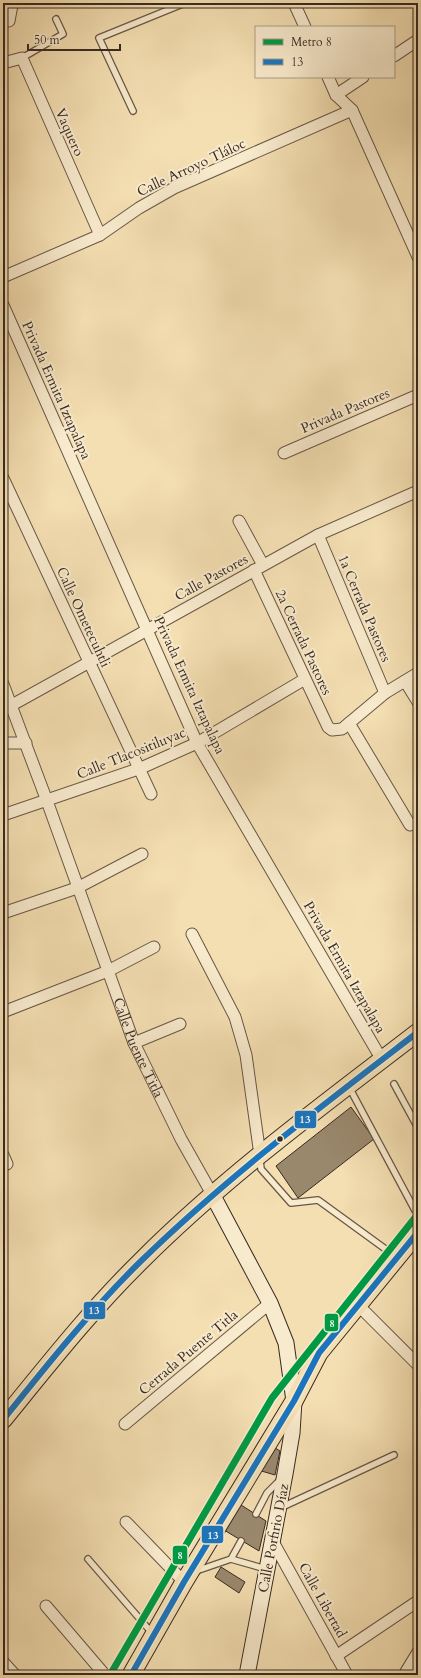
<svg xmlns="http://www.w3.org/2000/svg" width="421" height="1678" font-family="Cardo,serif">
	<style>
		.building { fill: #9a886d; stroke: #382a23 }
		.lines { fill: none; stroke-linecap: round; stroke-linejoin: round }
		.lane-casing { stroke: #675747; stroke-width: 8 }
		.street-casing { stroke: #675747; stroke-width: 13 }
		.secondary-casing { stroke: #382a23; stroke-width: 17 }
		.primary-casing { stroke: #382a23; stroke-width: 19 }
		.lane { stroke: #f8eacd; stroke-width: 5.5 }
		.street { stroke: #f8eacd; stroke-width: 11 }
		.secondary { stroke: #f8eacd; stroke-width: 15 }
		.primary { stroke: #f4dfb2; stroke-width: 17 }
		.bus-1-casing { stroke: #f8eacd; stroke-width: 9 }
		.bus-1 { stroke: #1c75bc; stroke-width: 6 }
		.metro-1-casing { stroke: #f8eacd; stroke-width: 10 }
		.metro-1 { stroke: #009a44; stroke-width: 7 }
		.bus-dot { fill: #382a23; stroke: #f8eacd; stroke-width: 1.5 }
		.labels { text-anchor: middle; stroke-width: 4; stroke-linejoin: round; paint-order: stroke }
		.street-label { font-size: 14px; fill: #382a23; stroke: #f8eacd }
		.line-badge { stroke: #f8eacd; stroke-width: 1.5 }
		.badge-label { font-size: 11px; text-anchor: middle; font-weight: bold; fill: #fff }
	</style>
	<rect width="100%" height="100%" fill="#f4dfb2"/>
	<filter id="stains"><feTurbulence type="fractalNoise" baseFrequency=".005" numOctaves="4"/><feColorMatrix values="0 0 0 0 .2 0 0 0 0 .09 0 0 0 0 .02 0 0 0 .5 -.17"/></filter>
	<radialGradient id="worn" r=".72"><stop offset=".6" stop-color="#630" stop-opacity="0"/><stop offset="1" stop-color="#630" stop-opacity=".3"/></radialGradient>
	<path class="building" d="M351,1107l23,32 -76,59 -22,-32z
		M272,1446l8,5 -5,24 -17,-5z
		M238,1503l28,18 -7,30 -35,-21z
		M221,1567l24,15 -6,11 -24,-16z"/>
	<g class="lines">
		<defs>
			<path id="lane" d="M22,58l41,-24 -7,-15
				M133,111l-34,-73 86,-35
				M394,1084l24,44
				M349,1087l69,129
				M260,1160l1,9 30,34 27,-3 77,56
				M280,1508l114,-53
				M256,1514l11,-21 14,-14
				M241,1541l-10,18 35,10
				M88,1559l64,74
				M196,1571l35,-12"/>
			<g id="street">
				<path d="M294,3l11,24"/>
				<path d="M3,17l6,4 3,-16 -2,-2"/>
				<path d="M394,56l24,-16"/>
				<path d="M3,63l19,-5 78,177"/>
				<path d="M328,77l8,18 16,15 66,147"/>
				<path d="M336,95l27,-18"/>
				<path d="M3,277l97,-42 39,-27 35,-20 178,-78"/>
				<path d="M3,305l194,438 185,317"/>
				<path d="M284,453l134,-58"/>
				<path d="M3,478l148,316"/>
				<path d="M239,521l24,44"/>
				<path d="M318,535l67,158"/>
				<path d="M254,570l74,157 4,3 10,-1 43,-36 33,-20"/>
				<path d="M405,681l13,21"/>
				<path id="s1" d="M3,684l44,117 87,242 47,96 31,55"/>
				<path d="M3,710l315,-175 100,-44"/>
				<path d="M349,723l61,102"/>
				<path d="M3,743h23"/>
				<path d="M3,815l138,-47 56,-25 108,-64"/>
				<path d="M3,913l74,-25 65,-34"/>
				<path d="M192,934l43,83 11,38 14,100"/>
				<path d="M3,1012l105,-41 46,-24"/>
				<path d="M134,1043l46,-19"/>
				<path d="M3,1155l4,9"/>
				<path d="M358,1305l60,60"/>
				<path d="M125,1424l145,-121"/>
				<path d="M126,1522l58,60"/>
				<path d="M272,1540l75,135"/>
				<path d="M46,1606l59,69"/>
				<path d="M336,1656l82,-55"/>
				<path d="M3,1662l12,13"/>
				<path d="M404,1675l14,-23"/>
			</g>
			<path id="secondary" d="M212,1194l58,109 16,40 8,58 -2,32 -7,41 -38,201"/>
			<path id="primary" d="M3,1420c44,-54 88,-110 138,-159 85,-85 182,-156 277,-229
				M131,1675l53,-93 110,-181 25,-48 99,-121"/>
		</defs>
		<use href="#lane" class="lane-casing"/>
		<use href="#street" class="street-casing"/>
		<use href="#secondary" class="secondary-casing"/>
		<use href="#primary" class="primary-casing"/>
		<use href="#lane" class="lane"/>
		<use href="#street" class="street"/>
		<use href="#secondary" class="secondary"/>
		<use href="#primary" class="primary"/>
		<defs>
			<path id="bus-1" d="M3,1420c44,-55 88,-110 138,-159 86,-84 182,-156 277,-229
				M131,1675l53,-93 110,-181 25,-48 99,-121"/>
		</defs>
		<use href="#bus-1" class="bus-1-casing"/>
		<use href="#bus-1" class="bus-1"/>
		<defs>
			<path id="metro-1" d="M110,1675l162,-277 146,-184"/>
		</defs>
		<use href="#metro-1" class="metro-1-casing"/>
		<use href="#metro-1" class="metro-1"/>
	</g>
	<circle class="bus-dot" cx="280" cy="1139" r="3.5"/>
	<g class="labels">
		<g class="street-label">
			<text transform="translate(70 132) rotate(66)" y="5">Vaquero</text>
			<text transform="translate(191 167) rotate(-25)" y="5">Calle Arroyo Tláloc</text>
			<text transform="translate(57 390) rotate(66)" y="5">Privada Ermita Iztapalapa</text>
			<text transform="translate(345 410) rotate(-23)" y="5">Privada Pastores</text>
			<text transform="translate(211 577) rotate(-29)" y="5">Calle Pastores</text>
			<text transform="translate(365 608) rotate(67)" y="5">1a Cerrada Pastores</text>
			<text transform="translate(84 617) rotate(65)" y="5">Calle Ometecuhtli</text>
			<text transform="translate(304 642) rotate(65)" y="5">2a Cerrada Pastores</text>
			<text transform="translate(190 685) rotate(65)" y="5">Privada Ermita Iztapalapa</text>
			<text transform="translate(131 753) rotate(-22)" y="5">Calle Tlacositiluyac</text>
			<text transform="translate(345 967) rotate(60)" y="5">Privada Ermita Iztapalapa</text>
			<text dy="5" stroke="none"><textPath href="#s1" startOffset="388">Calle Puente Titla</textPath></text>
			<text transform="translate(188 1352) rotate(-40)" y="5">Cerrada Puente Titla</text>
			<text transform="translate(273 1538) rotate(-79)" y="5">Calle Porfirio Díaz</text>
			<text transform="translate(323 1600) rotate(61)" y="5">Calle Libertad</text>
		</g>
	</g>
	<g class="line-badge">
		<rect x="294" y="1110" width="23" height="19" rx="4" fill="#1c75bc"/>
		<rect x="83" y="1301" width="23" height="19" rx="4" fill="#1c75bc"/>
		<rect x="324" y="1313" width="15" height="19" rx="4" fill="#009a44"/>
		<rect x="201" y="1525" width="23" height="19" rx="4" fill="#1c75bc"/>
		<rect x="172" y="1545" width="16" height="20" rx="4" fill="#009a44"/>
	</g>
	<g class="badge-label">
		<text x="305" y="1123">13</text>
		<text x="94" y="1314">13</text>
		<text x="332" y="1327">8</text>
		<text x="213" y="1539">13</text>
		<text x="180" y="1559">8</text>
	</g>
	<rect width="421" height="1678" fill="none" stroke="#f4dfb2" stroke-width="16"/>
	<rect x="4" y="4" width="413" height="1670" fill="none" stroke="#382a23" stroke-width="2"/>
	<rect x="8" y="8" width="405" height="1662" fill="none" stroke="#382a23"/>
	<rect x="255" y="26" width="140" height="52" fill="#f8eacd" stroke="#ab9d89"/>
	<rect x="263" y="39" width="20" height="6" fill="#009a44" stroke="#ab9d89"/>
	<text x="291" y="46" font-size="12" fill="#382a23">Metro 8</text>
	<rect x="263" y="59" width="20" height="6" fill="#1c75bc" stroke="#ab9d89"/>
	<text x="291" y="66" font-size="12" fill="#382a23">13</text>
	<path d="M28 44v6h92v-6" fill="none" stroke="#382a23" stroke-width="2"/>
	<text x="34" y="44" font-size="12" fill="#382a23" stroke="#f8eacd" stroke-width="3" paint-order="stroke">50 m</text>
	<rect width="100%" height="100%" filter="url(#stains)"/>
	<rect width="100%" height="100%" fill="url(#worn)"/>
</svg>
